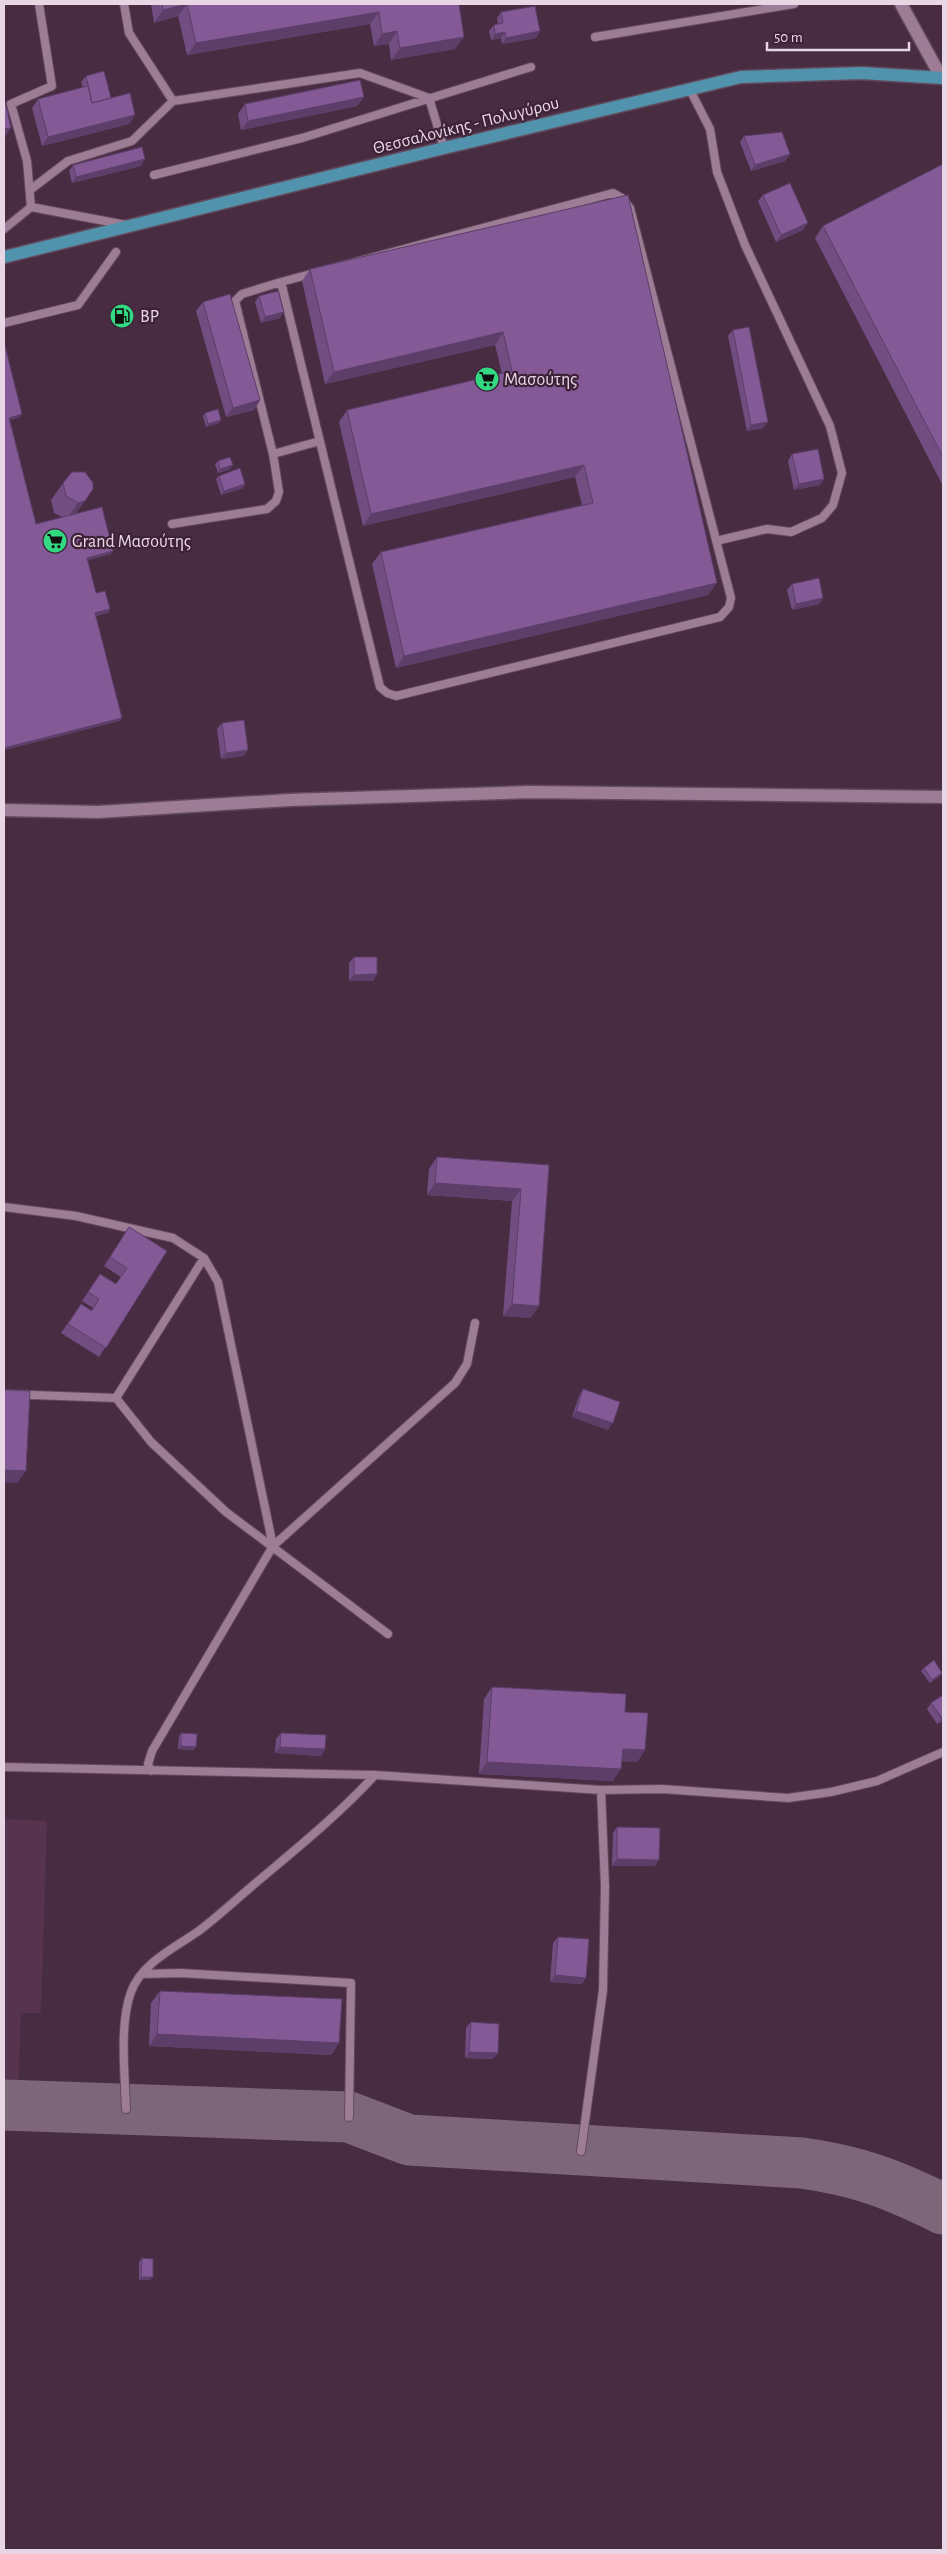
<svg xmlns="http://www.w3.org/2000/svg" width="947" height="2554" font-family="'Alegreya Sans',sans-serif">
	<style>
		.built { fill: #56334e }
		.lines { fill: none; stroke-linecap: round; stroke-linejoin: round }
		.taxiway { stroke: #7e6679; stroke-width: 51 }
		.lane-casing { stroke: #624a5d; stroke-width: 10 }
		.street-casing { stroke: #624a5d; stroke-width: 15 }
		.primary-casing { stroke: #624a5d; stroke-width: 15 }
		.lane { stroke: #9d7c95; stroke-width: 8 }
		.street { stroke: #9d7c95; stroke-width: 12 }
		.primary { stroke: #5193ac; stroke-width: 12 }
		.wall { fill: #714d81 }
		.shaded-wall { fill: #5c3e69 }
		.building { fill: #835996; stroke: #5c3e69 }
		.labels { text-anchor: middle; stroke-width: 4.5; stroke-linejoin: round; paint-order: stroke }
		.street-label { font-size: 18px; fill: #e9d6e4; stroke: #3e2238 }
		.poi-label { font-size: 18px; fill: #e9d6e4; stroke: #3e2238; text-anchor: start }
	</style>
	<rect width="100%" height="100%" fill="#482c42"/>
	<path class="built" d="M4,1819l43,2 -6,192h-20l-4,104h-13z"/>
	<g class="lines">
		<path class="taxiway" d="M4,2105l345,12 60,23 393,23c57,8 90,21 141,46"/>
		<defs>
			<path id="lane" d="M124,4l5,29 44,68 187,-28 69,25 15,50
				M595,37l199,-33
				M689,88l21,41 7,43 28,73 85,181 12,47 -9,32 -11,13 -31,14 -24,-3 -51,12
				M154,175l148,-37 229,-71
				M30,190l38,-29 64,-20 41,-40
				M613,193l9,5 8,10 101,390 -2,9 -9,10 -324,79 -9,-3 -7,-6 -99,-405z
				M31,207l-4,-46 -16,-57 41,-18 -13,-82
				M31,207l95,18
				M4,229l27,-22
				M4,323l74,-18 38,-53
				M273,454l47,-13
				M172,524l95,-15 9,-8 3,-9 -6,-38 -38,-153 7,-7 39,-12
				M4,1207l72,9 97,22 31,20 14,24 55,264
				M4,1394l112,4 35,44 75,70 162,122
				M116,1398l88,-140
				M4,1767l371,8 226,15 61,-1 126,9 43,-6 46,-11 66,-29
				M151,1771l-3,-7 4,-13 121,-205 182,-163 12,-19 8,-41
				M142,1974l38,-1 171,10 -2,134
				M126,2109c-1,-34 -7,-84 5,-117 11,-30 44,-44 69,-62 22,-17 42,-36 64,-54 38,-32 77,-64 111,-101
				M581,2151l22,-161 2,-104 -4,-96"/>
			<path id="street" d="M901,4l40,73
				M4,810l94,2 191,-12 240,-8 414,5"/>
			<path id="primary" d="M4,257l440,-109 297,-71 120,-4 82,5"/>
		</defs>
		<use href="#lane" class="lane-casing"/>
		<use href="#street" class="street-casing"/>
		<use href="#primary" class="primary-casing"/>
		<use href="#lane" class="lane"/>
		<use href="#street" class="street"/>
		<use href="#primary" class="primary"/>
	</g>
	<path class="wall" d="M151,4h308l-4,45 -64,11 -2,-16 -15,2 -4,-22 -183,31 -9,-39 -24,7z
		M501,12l39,19 -4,7 -34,6 -1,-6 -10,2 -2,-9 5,-6 4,-1 -1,-6z
		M86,76l25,22 24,17 -6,9 -87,22 -10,-38 6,-9 45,-11 -2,-6z
		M364,97l-7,9 -116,24 -3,-16 7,-10z
		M744,136l46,18 -5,7 -34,10 -11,-29z
		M943,164v322l-128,-248 8,-12z
		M73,165l68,1 -69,17 -3,-12z
		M628,195l80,400 -312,73 -24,-104 9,-12 201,-47 -7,-28 -212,49 -24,-104 8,-12 155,-36 -7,-29 -170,39 -23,-103 8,-12z
		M763,195l40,35 -27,12 -18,-41z
		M259,296l21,22 -19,5 -6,-21z
		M203,302l57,98 -6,10 -28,7 -30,-106z
		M733,330l30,98 -16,3 -19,-95z
		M4,342l16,75 -10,3 26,104 26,-7 -8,-4 -3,-13 12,-17 22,-11 -9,42 35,40 -23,6 8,33 14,16 -2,4 -12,3 26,102 -3,3 -115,29z
		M205,413l14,10 -13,4 -3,-11z
		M792,454l32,25 -4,6 -26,5 -6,-29z
		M218,461l12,8 -12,4 -3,-9z
		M219,476l26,8 -2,4 -22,7 -5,-16z
		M792,584l31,14 -4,6 -27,6 -5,-20z
		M222,723l22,33 -23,3 -4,-30z
		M354,957l23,17 -4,7h-24v-18z
		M437,1157l112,8 -10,141 -9,12 -27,-2 9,-115 -85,-6 2,-26z
		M129,1227l38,24 -68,106 -38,-24 20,-29 10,6 2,-2 -11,-7 18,-27 16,10 5,-7 -17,-11z
		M583,1389l25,41 -36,-13 7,-21z
		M924,1668l16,8 -10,7 -9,-12z
		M492,1687l133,25 20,38 -8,12 -15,-1 -9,20 -134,-7 5,-75z
		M931,1703l12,18 -6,3 -10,-15z
		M181,1733l15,14 -3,3 -15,-1 1,-13z
		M281,1733l44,16 -4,7 -46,-3 1,-14z
		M617,1827l42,33 -4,6h-43l1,-33z
		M558,1937l24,47 -32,-2 3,-39z
		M160,1991l179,52 -8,12 -182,-9 2,-43z
		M471,2022l22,37 -28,-1 1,-30z
		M142,2258l8,22h-11v-18z"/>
	<path class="shaded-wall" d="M187,4l-9,12 -24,7 9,-13z
		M379,12l-9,12 -183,31 9,-12z
		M397,31l-8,13 -15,2 8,-12z
		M540,31l-4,7 -34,6 4,-6z
		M505,32l-4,6 -10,2 4,-6z
		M464,37l-9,12 -64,11 9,-12z
		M364,97l-7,9 -116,24 7,-9z
		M135,115l-6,9 -87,22 6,-9z
		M11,128l-6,9h-1v-8z
		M790,154l-5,7 -34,10 4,-6z
		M145,159l-4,7 -69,17 4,-6z
		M808,223l-5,7 -27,12 5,-7z
		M284,312l-4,6 -19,5 4,-6z
		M503,332l-8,13 -170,39 9,-12z
		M260,400l-6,10 -28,7 7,-9z
		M22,414l-2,3 -13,4 2,-3z
		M221,420l-2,3 -13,4 2,-3z
		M768,422l-5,6 -16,3 4,-6z
		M233,465l-3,4 -12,4 2,-4z
		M584,465l-9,12 -212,49 8,-12z
		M824,479l-4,6 -26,5 5,-6z
		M245,484l-2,4 -22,7 3,-4z
		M85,501l-12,17 -7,2 12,-17z
		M113,551l-2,3 -26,7 2,-3z
		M717,583l-9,12 -312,73 8,-12z
		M823,598l-4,6 -27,6 4,-6z
		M110,609l-2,4 -15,3 2,-3z
		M122,718l-3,3 -115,29v-2z
		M248,750l-4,6 -23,3 5,-6z
		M377,974l-4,7h-24l5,-6z
		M435,1183l86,6 -9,12 -85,-6z
		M512,1304l27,2 -9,12 -27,-2z
		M576,1411l37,12 -5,7 -36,-13z
		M4,1470l22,1 -9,12 -13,-1z
		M942,1673l-2,3 -10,7 2,-3z
		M943,1717v4l-6,3 5,-6z
		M181,1746l15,1 -3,3 -15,-1z
		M280,1747l45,2 -4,7 -46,-3z
		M623,1749l22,1 -8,12 -23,-1z
		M487,1762l134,7 -8,12 -134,-7z
		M617,1859l42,1 -4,6h-43z
		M555,1975l31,3 -4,6 -32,-2z
		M157,2034l182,9 -8,12 -182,-9z
		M469,2052l29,1 -5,6 -28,-1z
		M141,2277h12l-3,3h-11z"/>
	<path class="building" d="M162,4h297l5,33 -64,11 -3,-17 -15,3 -3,-22 -183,31 -9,-39 -24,6z
		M535,6l5,25 -34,7 -1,-6 -10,2 -1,-9 9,-2 -2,-11z
		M104,71l7,27 -19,5 -6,-27z
		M360,80l4,17 -116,24 -3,-17z
		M88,86l4,17 38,-10 5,22 -87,22 -10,-38z
		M4,97l7,31 -7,1z
		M782,132l8,22 -35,11 -11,-29z
		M142,147l3,12 -69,18 -3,-12z
		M943,164v293l-120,-231z
		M790,183l18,40 -27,12 -18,-40z
		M628,195l89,388 -313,73 -23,-104 212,-49 -9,-38 -213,49 -24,-104 165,-39 -9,-39 -169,40 -24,-103z
		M278,291l6,21 -19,5 -6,-21z
		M230,294l30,106 -27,8 -30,-106z
		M749,327l19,95 -17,3 -18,-95z
		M4,342l18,72 -13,4 27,106 66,-17 11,44 -26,7 9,35 9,-2 5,18 -15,4 27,105 -118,30z
		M218,409l3,11 -13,4 -3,-11z
		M818,449l6,30 -25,5 -7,-30z
		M230,457l3,8 -13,4 -2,-8z
		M240,468l5,16 -21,7 -5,-15z
		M72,472h13l8,11v6l-8,12 -7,2 -12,-7 -3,-13z
		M819,578l4,20 -27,6 -4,-20z
		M244,720l4,30 -22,3 -4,-30z
		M354,957h23v17l-23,1z
		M437,1157l112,8 -10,141 -27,-2 9,-115 -86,-6z
		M129,1227l38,24 -61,97 -38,-24 13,-20 11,7 7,-12 -11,-7 12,-18 16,10 11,-16 -17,-11z
		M583,1389l37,13 -7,21 -37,-12z
		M4,1390l26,1 -4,80 -22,-1z
		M934,1660l8,13 -10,7 -8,-12z
		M492,1687l134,7 -1,18 23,1 -3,37 -22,-1 -2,20 -134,-7z
		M943,1695v22l-1,1 -11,-15z
		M181,1733l16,1 -1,13 -15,-1z
		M281,1733l45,2 -1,14 -45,-2z
		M617,1827l43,1 -1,32 -42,-1z
		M558,1937l31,2 -3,39 -31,-3z
		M160,1991l182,8 -3,44 -182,-9z
		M471,2022l28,2 -1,29 -29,-1z
		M142,2258l11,1v18h-12z"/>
	<defs>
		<symbol id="fuel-disc" viewBox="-11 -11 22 22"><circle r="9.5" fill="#32d882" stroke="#3e2238"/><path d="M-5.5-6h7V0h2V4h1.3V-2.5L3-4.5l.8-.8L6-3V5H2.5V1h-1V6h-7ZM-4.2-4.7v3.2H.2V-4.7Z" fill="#111"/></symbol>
		<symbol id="supermarket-disc" viewBox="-11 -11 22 22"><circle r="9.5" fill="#32d882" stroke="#3e2238"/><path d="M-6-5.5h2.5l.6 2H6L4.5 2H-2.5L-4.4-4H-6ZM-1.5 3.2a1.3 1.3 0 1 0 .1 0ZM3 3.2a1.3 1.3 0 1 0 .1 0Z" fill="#111"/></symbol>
	</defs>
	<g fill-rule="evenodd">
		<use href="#fuel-disc" x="108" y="302" width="28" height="28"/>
		<use href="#supermarket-disc" x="473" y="365" width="28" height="28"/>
		<use href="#supermarket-disc" x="41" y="527" width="28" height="28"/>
	</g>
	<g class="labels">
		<g class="street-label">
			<text transform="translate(466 125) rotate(-14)" y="6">Θεσσαλονίκης - Πολυγύρου</text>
		</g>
		<g class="poi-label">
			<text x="140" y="322">BP</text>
			<text x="504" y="385">Μασούτης</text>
			<text x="72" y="547">Grand Μασούτης</text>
		</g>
	</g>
	<rect width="947" height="2554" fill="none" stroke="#e9d6e4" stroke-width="10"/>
	<path d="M767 42v8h142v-8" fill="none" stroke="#e9d6e4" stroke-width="2.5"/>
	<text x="774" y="42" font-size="15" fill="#e9d6e4" stroke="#3e2238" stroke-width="4" paint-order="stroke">50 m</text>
</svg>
